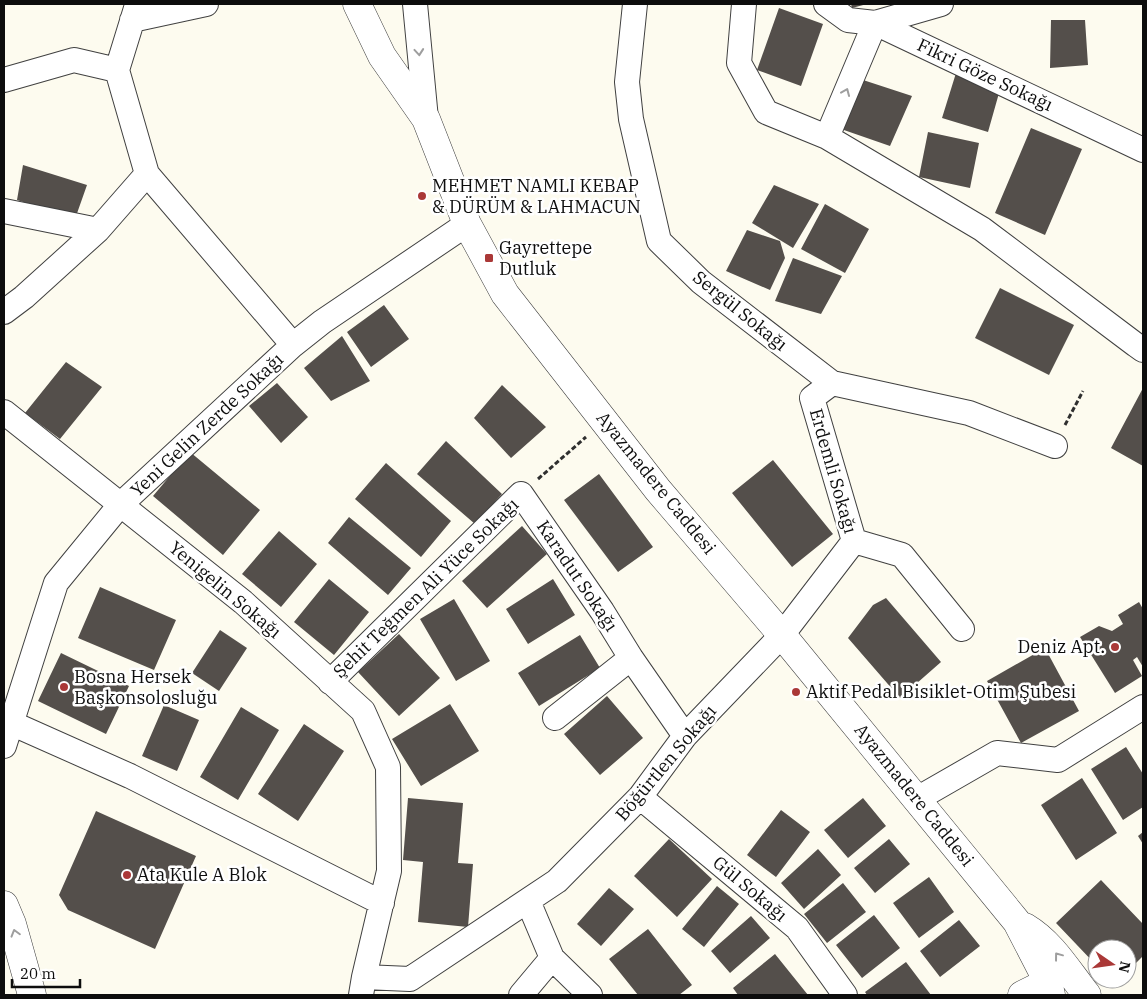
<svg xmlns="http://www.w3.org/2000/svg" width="1147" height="999" font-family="'IBM Plex Serif',serif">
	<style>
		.building { fill: #544f4b }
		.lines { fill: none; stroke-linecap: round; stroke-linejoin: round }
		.minor-casing { stroke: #404040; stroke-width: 26 }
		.tertiary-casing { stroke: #404040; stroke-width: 29 }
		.path { stroke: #2f2f2f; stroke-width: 3; stroke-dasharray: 5 2.5; stroke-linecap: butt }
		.minor { stroke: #fff; stroke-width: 24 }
		.tertiary { stroke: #fff; stroke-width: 28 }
		.oneway { stroke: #9e9e9e }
		.poi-dot { fill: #aa3837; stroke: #fff; stroke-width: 2 }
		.labels { text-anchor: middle; stroke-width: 5; stroke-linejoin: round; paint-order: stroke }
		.street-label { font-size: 18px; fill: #0d0d0d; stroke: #fff }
		.poi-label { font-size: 18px; fill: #0d0d0d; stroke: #fff; text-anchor: start }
	</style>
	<rect width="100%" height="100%" fill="#fdfbef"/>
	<path class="building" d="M851,4h16l-15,4z
		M779,8l44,16 -22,62 -44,-16z
		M1051,20h34l3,45 -38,3z
		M956,73l45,13 -13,46 -46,-14z
		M860,79l52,17 -22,50 -49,-17z
		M1031,128l51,21 -37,86 -50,-22z
		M928,132l51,11 -9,45 -51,-11z
		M23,165l64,20 -12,34 -58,-19z
		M774,185l45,19 -26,44 -41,-25z
		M825,204l44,25 -24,44 -44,-24z
		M747,230l33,11 5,17 -15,32 -44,-19z
		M793,258l49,18 -21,38 -46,-13z
		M1000,288l74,37 -25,50 -74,-37z
		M384,305l25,34 -38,28 -24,-35z
		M342,336l28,45 -39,20 -27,-33z
		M66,362l36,25 -42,52 -35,-26z
		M277,383l31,34 -27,26 -32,-37z
		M502,385l44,42 -35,31 -37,-40z
		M1143,388v78l-32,-18z
		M446,441l56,53 -27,30 -58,-50z
		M190,452l70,58 -37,45 -70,-59z
		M773,460l60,74 -41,33 -60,-74z
		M386,463l65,58 -30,36 -66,-58z
		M599,474l54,73 -35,25 -54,-72z
		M349,517l62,51 -23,27 -60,-52z
		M522,526l25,28 -60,54 -25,-27z
		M279,531l38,33 -36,43 -39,-33z
		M329,579l40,33 -35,43 -40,-33z
		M553,579l22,36 -47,29 -22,-35z
		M100,587l76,33 -22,50 -76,-32z
		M886,598l55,64 -41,36 -52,-60 25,-33z
		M454,599l36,62 -34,20 -36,-62z
		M1139,602l4,7v58l-6,-10 -4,3 9,16 -27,17 -35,-56 19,-11 13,5 11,-7 -5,-9z
		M220,630l27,18 -28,43 -27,-18z
		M399,634l41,44 -41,38 -41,-44z
		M580,635l20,33 -61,38 -21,-33z
		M1045,648l34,63 -58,32 -34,-62z
		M61,653l68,33 -23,48 -68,-33z
		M607,696l36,42 -43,37 -36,-41z
		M450,704l29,47 -58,35 -29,-47z
		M164,705l35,15 -22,51 -35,-15z
		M241,707l38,23 -41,70 -38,-23z
		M304,724l40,27 -46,70 -40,-27z
		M1126,747l17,27v33l-20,13 -32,-51z
		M1082,778l35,55 -41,27 -35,-55z
		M408,798l55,5 -5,60 15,1 -5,63 -50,-5 5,-60 -20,-2z
		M863,798l23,28 -38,32 -24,-28z
		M781,810l29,22 -34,45 -29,-22z
		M96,811l100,45 -41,93 -87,-39 -9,-15z
		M1143,832v12l-5,-8z
		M669,839l43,40 -35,38 -43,-41z
		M889,839l21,25 -35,29 -21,-25z
		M818,849l23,26 -37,34 -23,-26z
		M929,877l25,35 -35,26 -26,-35z
		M1101,880l42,44v32l-16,16v-23h-30v17l-41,-43z
		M843,883l23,29 -39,31 -23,-29z
		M717,886l22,18 -35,43 -22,-18z
		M609,888l25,21 -33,37 -24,-22z
		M874,915l26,33 -38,30 -26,-33z
		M751,916l19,22 -40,35 -19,-22z
		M959,920l21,26 -40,31 -20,-26z
		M648,929l44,56 -13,10h-41l-29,-36z
		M775,954l33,41h-70l-5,-7z
		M906,962l25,33h-64l-2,-3z
		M1110,979h10l-5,5z"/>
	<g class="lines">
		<defs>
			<path id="minor" d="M415,4l11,115
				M635,4l-8,78 4,37 28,122 42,41 131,101 137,30 86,33
				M744,4l-5,59 27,49 61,25 155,92 154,116 7,5
				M826,4l22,16 27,3 268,127
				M132,20l74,-16
				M117,70l20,-65
				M4,80l70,-20 43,10 30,104 146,171
				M827,137l48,-114 66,-19
				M4,211l94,19
				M4,312l20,-15 74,-67 49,-56
				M4,412l239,190 120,109 25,56 1,104 -25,106 -3,18
				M854,541l48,14 60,74
				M330,682l191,-188 81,117 29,47 54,78
				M555,718l76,-60
				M11,723l119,53 252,127
				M4,746l52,-163 64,-78 173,-160 29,-23 145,-98
				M640,797l157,131 48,67
				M917,799l80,-46 61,7 85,-53
				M528,901l24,57 38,37
				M364,977l46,2 147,-98 83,-84 45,-61 97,-101 72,-94 -42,-143 20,-15
				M521,995l31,-37"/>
			<path id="tertiary" d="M357,4l25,52 44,63 41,105 38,70 153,196 124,145 235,287 31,60 3,13
				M4,905l8,19 20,71
				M1025,927c27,16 43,44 62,68
				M1022,995l26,-13"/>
		</defs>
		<use href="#minor" class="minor-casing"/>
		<use href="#tertiary" class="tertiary-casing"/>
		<path class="path" d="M1065,425l18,-34
			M538,479l48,-42"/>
		<use href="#minor" class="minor"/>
		<use href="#tertiary" class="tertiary"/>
	</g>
	<defs><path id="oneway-chevron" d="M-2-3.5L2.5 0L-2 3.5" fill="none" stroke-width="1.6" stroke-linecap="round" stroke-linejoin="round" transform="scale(1.25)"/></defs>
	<g class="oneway">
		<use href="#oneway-chevron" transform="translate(419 52) rotate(85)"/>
		<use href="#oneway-chevron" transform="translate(846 92) rotate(-67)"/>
		<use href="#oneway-chevron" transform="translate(15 933) rotate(-106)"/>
		<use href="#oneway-chevron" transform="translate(1058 956) rotate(-127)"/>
	</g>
	<g class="poi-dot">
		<circle cx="422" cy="196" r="5"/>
		<rect x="484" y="253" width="10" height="10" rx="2.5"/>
		<circle cx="1115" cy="647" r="5"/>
		<circle cx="64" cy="687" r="5"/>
		<circle cx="796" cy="692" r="5"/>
		<circle cx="127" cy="875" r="5"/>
	</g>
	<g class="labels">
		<g class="street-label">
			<text transform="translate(985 75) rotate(25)" y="6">Fikri Göze Sokağı</text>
			<text transform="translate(740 311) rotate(39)" y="6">Sergül Sokağı</text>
			<text transform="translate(207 425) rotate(-43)" y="6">Yeni Gelin Zerde Sokağı</text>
			<text transform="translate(833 471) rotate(74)" y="6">Erdemli Sokağı</text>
			<text transform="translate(656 483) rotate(51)" y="6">Ayazmadere Caddesi</text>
			<text transform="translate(577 576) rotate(56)" y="6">Karadut Sokağı</text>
			<text transform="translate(426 588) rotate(-44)" y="6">Şehit Teğmen Ali Yüce Sokağı</text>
			<text transform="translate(225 590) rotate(40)" y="6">Yenigelin Sokağı</text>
			<text transform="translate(666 763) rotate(-50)" y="6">Böğürtlen Sokağı</text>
			<text transform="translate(914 795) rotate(51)" y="6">Ayazmadere Caddesi</text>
			<text transform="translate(750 889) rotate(40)" y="6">Gül Sokağı</text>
		</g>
		<g class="poi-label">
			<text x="432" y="192">MEHMET NAMLI KEBAP<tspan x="432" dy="21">&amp; DÜRÜM &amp; LAHMACUN</tspan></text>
			<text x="499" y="254">Gayrettepe<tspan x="499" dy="21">Dutluk</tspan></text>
			<text x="1105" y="653" text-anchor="end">Deniz Apt.</text>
			<text x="74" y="683">Bosna Hersek<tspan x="74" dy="21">Başkonsolosluğu</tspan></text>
			<text x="806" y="698">Aktif Pedal Bisiklet-Otim Şubesi</text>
			<text x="137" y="881">Ata Kule A Blok</text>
		</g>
	</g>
	<rect width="1147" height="999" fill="none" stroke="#0d0d0d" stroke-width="10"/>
	<g transform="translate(1112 964) rotate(103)"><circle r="24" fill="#ffffff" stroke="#9e9e9e"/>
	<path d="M0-4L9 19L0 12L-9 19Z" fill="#aa3837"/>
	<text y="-8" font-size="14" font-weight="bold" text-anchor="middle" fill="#0d0d0d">N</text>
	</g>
	<path d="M12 979v8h68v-8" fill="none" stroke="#0d0d0d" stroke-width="2.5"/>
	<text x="20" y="979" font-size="15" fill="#0d0d0d" stroke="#ffffff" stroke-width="4" paint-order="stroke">20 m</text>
</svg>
